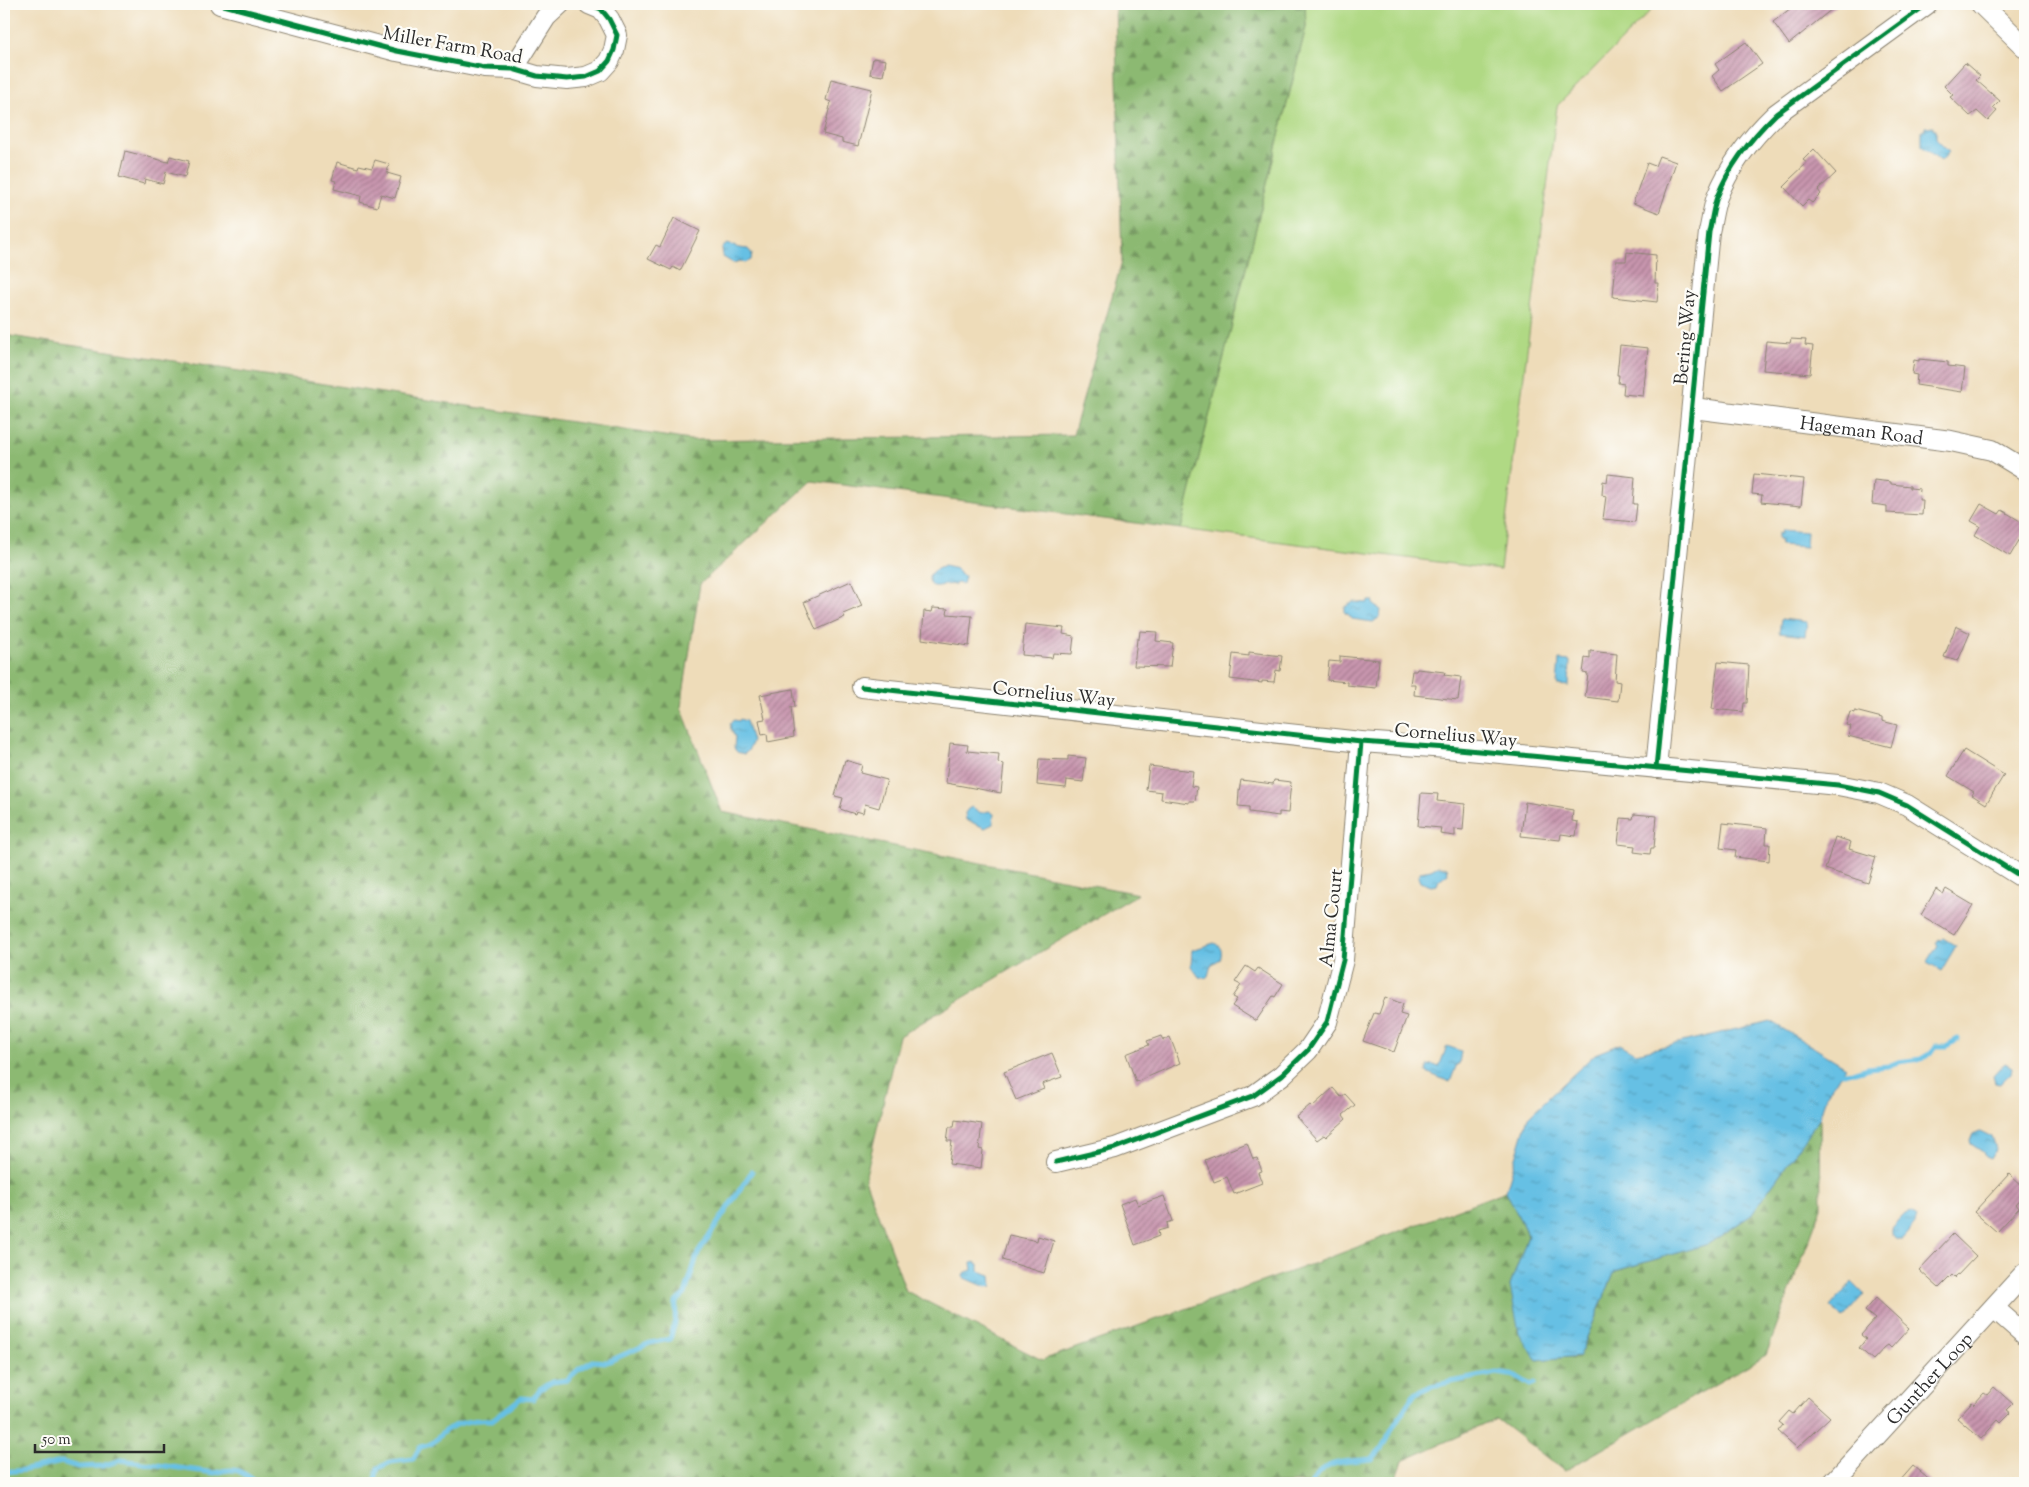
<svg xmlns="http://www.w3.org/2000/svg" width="2029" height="1487" font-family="'Sorts Mill Goudy',serif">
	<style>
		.grass { fill: #b0d984; stroke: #6e8258 }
		.forest { fill: url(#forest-firs); stroke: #5c724e }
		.water { fill: url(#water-ripples); stroke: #487688 }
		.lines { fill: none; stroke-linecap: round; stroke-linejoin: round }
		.stream { stroke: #66c0e4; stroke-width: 5 }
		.building { fill: url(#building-hatch) }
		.street-casing { stroke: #8c8472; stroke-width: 22 }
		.street { stroke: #fff; stroke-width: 20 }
		.cycleway-casing { stroke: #fdfcf7; stroke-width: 8 }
		.cycleway { stroke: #00873e; stroke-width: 5 }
		.labels { text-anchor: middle; stroke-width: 4.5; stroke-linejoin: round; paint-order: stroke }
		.street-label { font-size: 19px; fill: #2b2b2b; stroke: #fdfcf7 }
	</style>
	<defs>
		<pattern id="forest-firs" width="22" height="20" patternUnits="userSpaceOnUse" patternTransform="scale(1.25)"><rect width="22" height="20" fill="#8cb972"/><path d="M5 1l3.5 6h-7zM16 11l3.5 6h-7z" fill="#73975e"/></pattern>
		<pattern id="water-ripples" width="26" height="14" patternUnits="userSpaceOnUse" patternTransform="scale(1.25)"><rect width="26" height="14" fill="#66c0e4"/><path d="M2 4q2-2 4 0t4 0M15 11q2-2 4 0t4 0" fill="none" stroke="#549cb9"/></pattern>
		<pattern id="building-hatch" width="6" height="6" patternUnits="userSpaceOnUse" patternTransform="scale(1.25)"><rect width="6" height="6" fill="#c895ae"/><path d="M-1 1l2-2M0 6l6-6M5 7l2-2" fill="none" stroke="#a37a8e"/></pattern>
	</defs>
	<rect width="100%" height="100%" fill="#fdfcf7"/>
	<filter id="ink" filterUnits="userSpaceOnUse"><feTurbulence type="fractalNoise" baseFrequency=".02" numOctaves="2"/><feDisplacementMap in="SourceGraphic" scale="10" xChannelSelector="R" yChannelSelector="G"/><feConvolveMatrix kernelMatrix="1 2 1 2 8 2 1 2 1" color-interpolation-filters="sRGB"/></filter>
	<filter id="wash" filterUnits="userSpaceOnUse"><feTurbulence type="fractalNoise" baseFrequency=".0096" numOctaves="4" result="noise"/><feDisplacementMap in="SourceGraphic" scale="20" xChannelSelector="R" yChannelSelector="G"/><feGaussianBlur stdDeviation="1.12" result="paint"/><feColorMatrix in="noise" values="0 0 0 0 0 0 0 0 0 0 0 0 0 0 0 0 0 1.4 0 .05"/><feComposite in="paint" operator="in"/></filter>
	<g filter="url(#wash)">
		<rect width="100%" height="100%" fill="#eedcb9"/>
		<path class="grass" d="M1305,4h352l-100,102 -57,464 -319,-41 125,-502z"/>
		<path class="forest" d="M1115,4h190l1,23 -125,502 -369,-48 -112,103 -19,123 41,105 416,82 -239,142 -34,143 41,112 136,69 273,-97 191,-72 22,45 -18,50 27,74 42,-4 36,-85 93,-27 42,-28 70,-98 1,90 -55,147 -202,116 -67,-52 -95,42 -8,22h-1390v-1148l686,105 383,-5 49,-174z"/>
		<path class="water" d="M1933,126v3h3v10l13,13 -8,9 -19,-15v-16h3v-3z
			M727,244l12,4 9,1 4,5 -1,6 -6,3 -5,-2 -7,2 -10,-6 -1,-9z
			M1782,530l25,2 -1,15 -26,-2 1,-4 -3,-1v-7l3,1z
			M944,566l13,3 2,5 6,2 -2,8 -6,-1 -3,2c-10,-3 -26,9 -25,-9l4,-5z
			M1368,601h6l-1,3 8,6 -1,7 -7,5 -21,-3 -4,-5 -3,-1v-6l8,-5 15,1z
			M1781,619l26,3 -2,14 -26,-3z
			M1559,660l11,1 -1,25 -12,-1z
			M740,719l6,2 6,20 -4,10 -4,3 -7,-2 -3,-4 1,-11 -4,-8 -1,-6 4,-3 5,1z
			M972,807l9,6 8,-2 5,3 -1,10 -8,4 -19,-8 -1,-7 3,-4z
			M1438,866l9,2 1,5 -9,7 -2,5 -6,1 -11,-4 -2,-5 2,-5 11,-2z
			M1943,938l13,8 -15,25 -14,-8 11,-18 -2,-2 3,-4 2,1z
			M1214,943c7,3 9,9 6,16l-9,6 -3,11 -2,2 -7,-1 -8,-11 1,-16z
			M1770,1021l76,46 -20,28 -6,23 -70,98 -42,28 -93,27 -36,85 -42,4 -18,-27 -9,-47 18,-50 -22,-45 22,-74 67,-63 25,-10 16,9z
			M1447,1046l14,5 -2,13h-2l-7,18 -24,-10 2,-7 3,1v-2l8,3z
			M2005,1063l7,4 -1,6 -11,11 -5,-1 -2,-7z
			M1980,1131l12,6 4,12 -6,10 -5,-2 -2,-5 -12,-8 -1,-4 3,-6z
			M1911,1212l6,5 -2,7 -13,15h-5l-6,-5v-5l14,-15z
			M975,1262l4,2v7l12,4 1,11 -6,1 -23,-10 1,-4 8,-3 -1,-7z
			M1852,1282l12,12 -21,24 -13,-11z"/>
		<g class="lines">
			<path class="stream" d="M1842,1073l13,-1 13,-4 20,-2 10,-4 23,-3 10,-6 5,-7h10l12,-7
				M4,1472l21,-2 37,-8 16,5 24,-1 19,-6 94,13c20,-7 26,-2 43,10
				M296,1483l6,-3 13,3
				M374,1483l4,-15 13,-6 22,-3 7,-12c19,-4 13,-8 26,-17 14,-9 30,-11 46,-10l29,-22 12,1 7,-10 12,-7 15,-2 12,-11 14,-8 14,1 43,-19 20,-4 5,-16 1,-21 9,-8 13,-41 54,-82
				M1312,1483c12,-25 37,-21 60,-24l9,-10 12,-22 21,-33 17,-8 66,-13 19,3 14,9 5,-2"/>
		</g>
		<g id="blocks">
			<path class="building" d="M1796,4h42l-49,40 -16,-22z
				M1746,42l16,22 -39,27 -11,-15 7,-6 -4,-6z
				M873,58l13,2 -3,16 -13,-2z
				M1965,63l15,13 -4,4 24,21 -7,7 4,3 -9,10 -11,-10 -7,5 -20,-19 3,-2 -9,-9z
				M831,79l41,10 -14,57 -16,-4v-3l-19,-5 8,-32 -5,-2z
				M1814,149l22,24 -18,17 3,4 -9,9 -4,-3 -6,6 -18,-19 7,-7 -1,-1 17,-16 -4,-3z
				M125,151l43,11 2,-6 19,5 -4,16 -19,-5 -3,12 -18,-5 -1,5 -25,-7z
				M1659,156l17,6 -17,51 -26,-10 14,-40 8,3z
				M375,160l14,4 -2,9 14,4 -6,21 -14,-4 -4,13 -17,-5 1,-6 -27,-7 2,-8 -4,-1 5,-18 21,6 1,-3 13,3z
				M674,218l26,13 -20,40 -7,-4 -2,3 -23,-11 8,-14 4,2z
				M1627,252l29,3 -1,28h4l-2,19 -44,-5 3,-36h10z
				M1791,339l15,1 -1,5 8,1 -3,28 -47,-4 3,-29 24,2z
				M1620,345l28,3 -5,48 -20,-2 1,-10 -6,-1 1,-8h-2z
				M1919,359l29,3v4l17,2 -3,24 -46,-7 1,-10 -5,-1 2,-14 5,1z
				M1608,474l27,3 -2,27h4l-2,18 -32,-3 3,-23 -4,-1 1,-14 4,1z
				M1754,474l50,5 -3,27 -40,-4 1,-7 -10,-1z
				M1874,480l17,2v2l19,2v2l10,1 -1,11h4l-1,15 -35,-2v-7l-15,-2z
				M1981,504l18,10 3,-4 23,14v6l-15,26 -35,-21 5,-9 -9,-5z
				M851,581l11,25 -19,8 2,3 -29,13 -12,-28z
				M933,608l15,1 -1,5 25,2 -3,30 -47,-7 2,-28 8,1z
				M1025,624l39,4 -1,6 11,2 -2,18 -19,-1 -1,5 -30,-3z
				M1956,626l14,7 -12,28 -14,-4z
				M1140,631l17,1 -1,9 17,2 -3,24 -36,-1 3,-27h2z
				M1590,651l27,3 -2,27 5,1 -2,19 -33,-4 3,-23 -5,-1 2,-15 5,1z
				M1249,652l33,4 -2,15 -4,-1 -2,12 -12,-1v2l-32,-4 3,-25 16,2z
				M1340,656l39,4 -3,28 -29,-3v-3l-20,-2 2,-19 11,1z
				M1718,662l31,3 -2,38h-3l-1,9 -31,-3z
				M1417,669l28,3 -1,3 17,2 -3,23 -44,-5 1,-11h-5l2,-13h4z
				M793,689l2,18h-4l3,30 -26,5 -1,-8 -5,1 -3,-15 6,-1 -5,-24z
				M1855,711l27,7v3l15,4 -6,22 -43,-11 3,-10 -5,-1 4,-13 5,1z
				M950,743l18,2 -1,6 32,3 -1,9 6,1 -3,29 -55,-10z
				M1964,750l40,25 -18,29 -14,-9 2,-3 -26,-16z
				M1068,756l18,2 -3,24 -16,-2 -1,8 -29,-3 2,-26 29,1z
				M845,760l17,5 -2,8 27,7 -8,28 -14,-4 -2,9 -7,-2 -1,3 -15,-5 3,-11 -8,-2z
				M1149,766l44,5 -2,15 6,1 -2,14h-6v2l-28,-4 1,-7 -16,-2z
				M1241,780l32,4 1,-4 17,2 -3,31 -9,-1v4l-30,-4v-5l-11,-1 1,-15z
				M1421,793l17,1 -1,7 28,3 -2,26 -8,-1v7l-15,-2 1,-6 -23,-2z
				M1525,802l48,8 -1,11 6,1 -2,14 -15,-2 -1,6 -39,-4z
				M1634,814l23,2 -3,32h-3l-1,6 -16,-2 1,-6 -17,-2 3,-26 12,1z
				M1723,823l44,5 -1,16h4l-1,17 -34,-4 1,-7 -16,-2z
				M1835,837l16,5 -2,7 27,8 -8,26 -43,-14z
				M1936,889l7,5 3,-5 27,16 -19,30 -33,-20z
				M1246,966l9,6 3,-4 25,16 -8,13 -2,-1 -17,25 -24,-15 5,-7 -4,-2 8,-12 -6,-3z
				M1385,997l18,7 -3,10 7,2 -13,36 -31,-11 11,-28 5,1z
				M1161,1036l2,4 7,-3 10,26 -44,19 -10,-28 23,-9 -2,-4z
				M1052,1053l10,24 -20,7 2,5 -28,11 -12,-28z
				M1333,1088l8,9 4,-3 10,11 -12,10 3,4 -20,18 -2,-2 -7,5 -21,-23 14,-12 2,2z
				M955,1120l27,4 -3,25 4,1 -2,18 -32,-4 3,-23h-5l2,-14h5z
				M1247,1143l6,16 4,-1 5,13 -4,1 4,11 -28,11 -7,-17 -13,5 -9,-22z
				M2009,1174l16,15v5l-9,10 3,4 -22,24 -23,-20z
				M1164,1196l9,25 -6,2 1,5 -10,3 1,5 -24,9 -15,-41 15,-6 3,7z
				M1953,1234l23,22 -21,22 -3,-3 -13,13 -20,-18z
				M1009,1235l28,6 1,-5 16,5 -10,32 -42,-13z
				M1876,1298l33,30 -18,20 -3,-3 -3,2 -12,13 -14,-12 7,-9 -5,-4 14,-16 -10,-8z
				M1994,1387l19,17 -6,6 4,3 -10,10 -3,-3 -17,19 -24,-21 15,-16 2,2 10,-11 3,2z
				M1808,1397l22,20 -33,31 -19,-17 5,-6 -4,-3 10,-11 4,3z
				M1913,1466l20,17h-35z"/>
		</g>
	</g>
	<g filter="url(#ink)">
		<use href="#blocks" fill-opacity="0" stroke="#8c8472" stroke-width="1"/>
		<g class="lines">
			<defs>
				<g id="street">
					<path d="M220,4l177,47 88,17 28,1 24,7 30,3 19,-2 14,-6 9,-10 5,-11 3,-15 -8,-16 -8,-10 -12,-5"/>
					<path d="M1981,4l44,43"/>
					<path d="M513,69l33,-52 14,-13"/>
					<path id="s1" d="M1693,408l258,33 41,9 33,20"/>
					<path d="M862,687l499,55 86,6 391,37 41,8 28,12 118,74"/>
					<path d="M1656,768l53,-536c3,-12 4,-24 8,-35 13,-33 34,-59 59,-83l151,-110"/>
					<path d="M1056,1162l59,-14 138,-52 29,-21 26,-25 19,-28 16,-62 18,-218"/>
					<path d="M1994,1308l31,27"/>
					<path id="s2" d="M1833,1483l192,-210"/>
				</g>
			</defs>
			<use href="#street" class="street-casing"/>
			<use href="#street" class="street"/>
			<defs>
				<path id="cycleway" d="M220,4l177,47 88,17 28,1 24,7 30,3 19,-2 14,-6 9,-10 5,-11 3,-15 -8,-16 -8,-10 -12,-5
					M862,687l499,55 86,6 391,37 41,8 28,12 118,74
					M1656,768l53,-536c3,-12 4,-24 8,-35 13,-33 34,-59 59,-83l151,-110
					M1056,1162l59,-14 138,-52 29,-21 26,-25 19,-28 16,-62 18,-218"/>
			</defs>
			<use href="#cycleway" class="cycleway-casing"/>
			<use href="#cycleway" class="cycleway"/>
		</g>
	</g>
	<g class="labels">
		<g class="street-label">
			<text transform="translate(453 44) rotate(10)" y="7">Miller Farm Road</text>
			<text transform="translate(1684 337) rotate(-85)" y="7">Bering Way</text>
			<text dy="7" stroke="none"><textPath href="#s1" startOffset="170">Hageman Road</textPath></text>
			<text transform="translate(1054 693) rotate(6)" y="7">Cornelius Way</text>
			<text transform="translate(1456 734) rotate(5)" y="7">Cornelius Way</text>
			<text transform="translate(1330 918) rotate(-84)" y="7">Alma Court</text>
			<text dy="7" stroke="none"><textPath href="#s2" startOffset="142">Gunther Loop</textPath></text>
		</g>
	</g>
	<rect width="2029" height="1487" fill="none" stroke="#fdfcf7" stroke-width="20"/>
	<path d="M35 1444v8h129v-8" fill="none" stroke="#2b2b2b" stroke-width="2.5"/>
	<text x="42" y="1444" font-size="15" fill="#2b2b2b" stroke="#fdfcf7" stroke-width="4" paint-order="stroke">50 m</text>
</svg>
